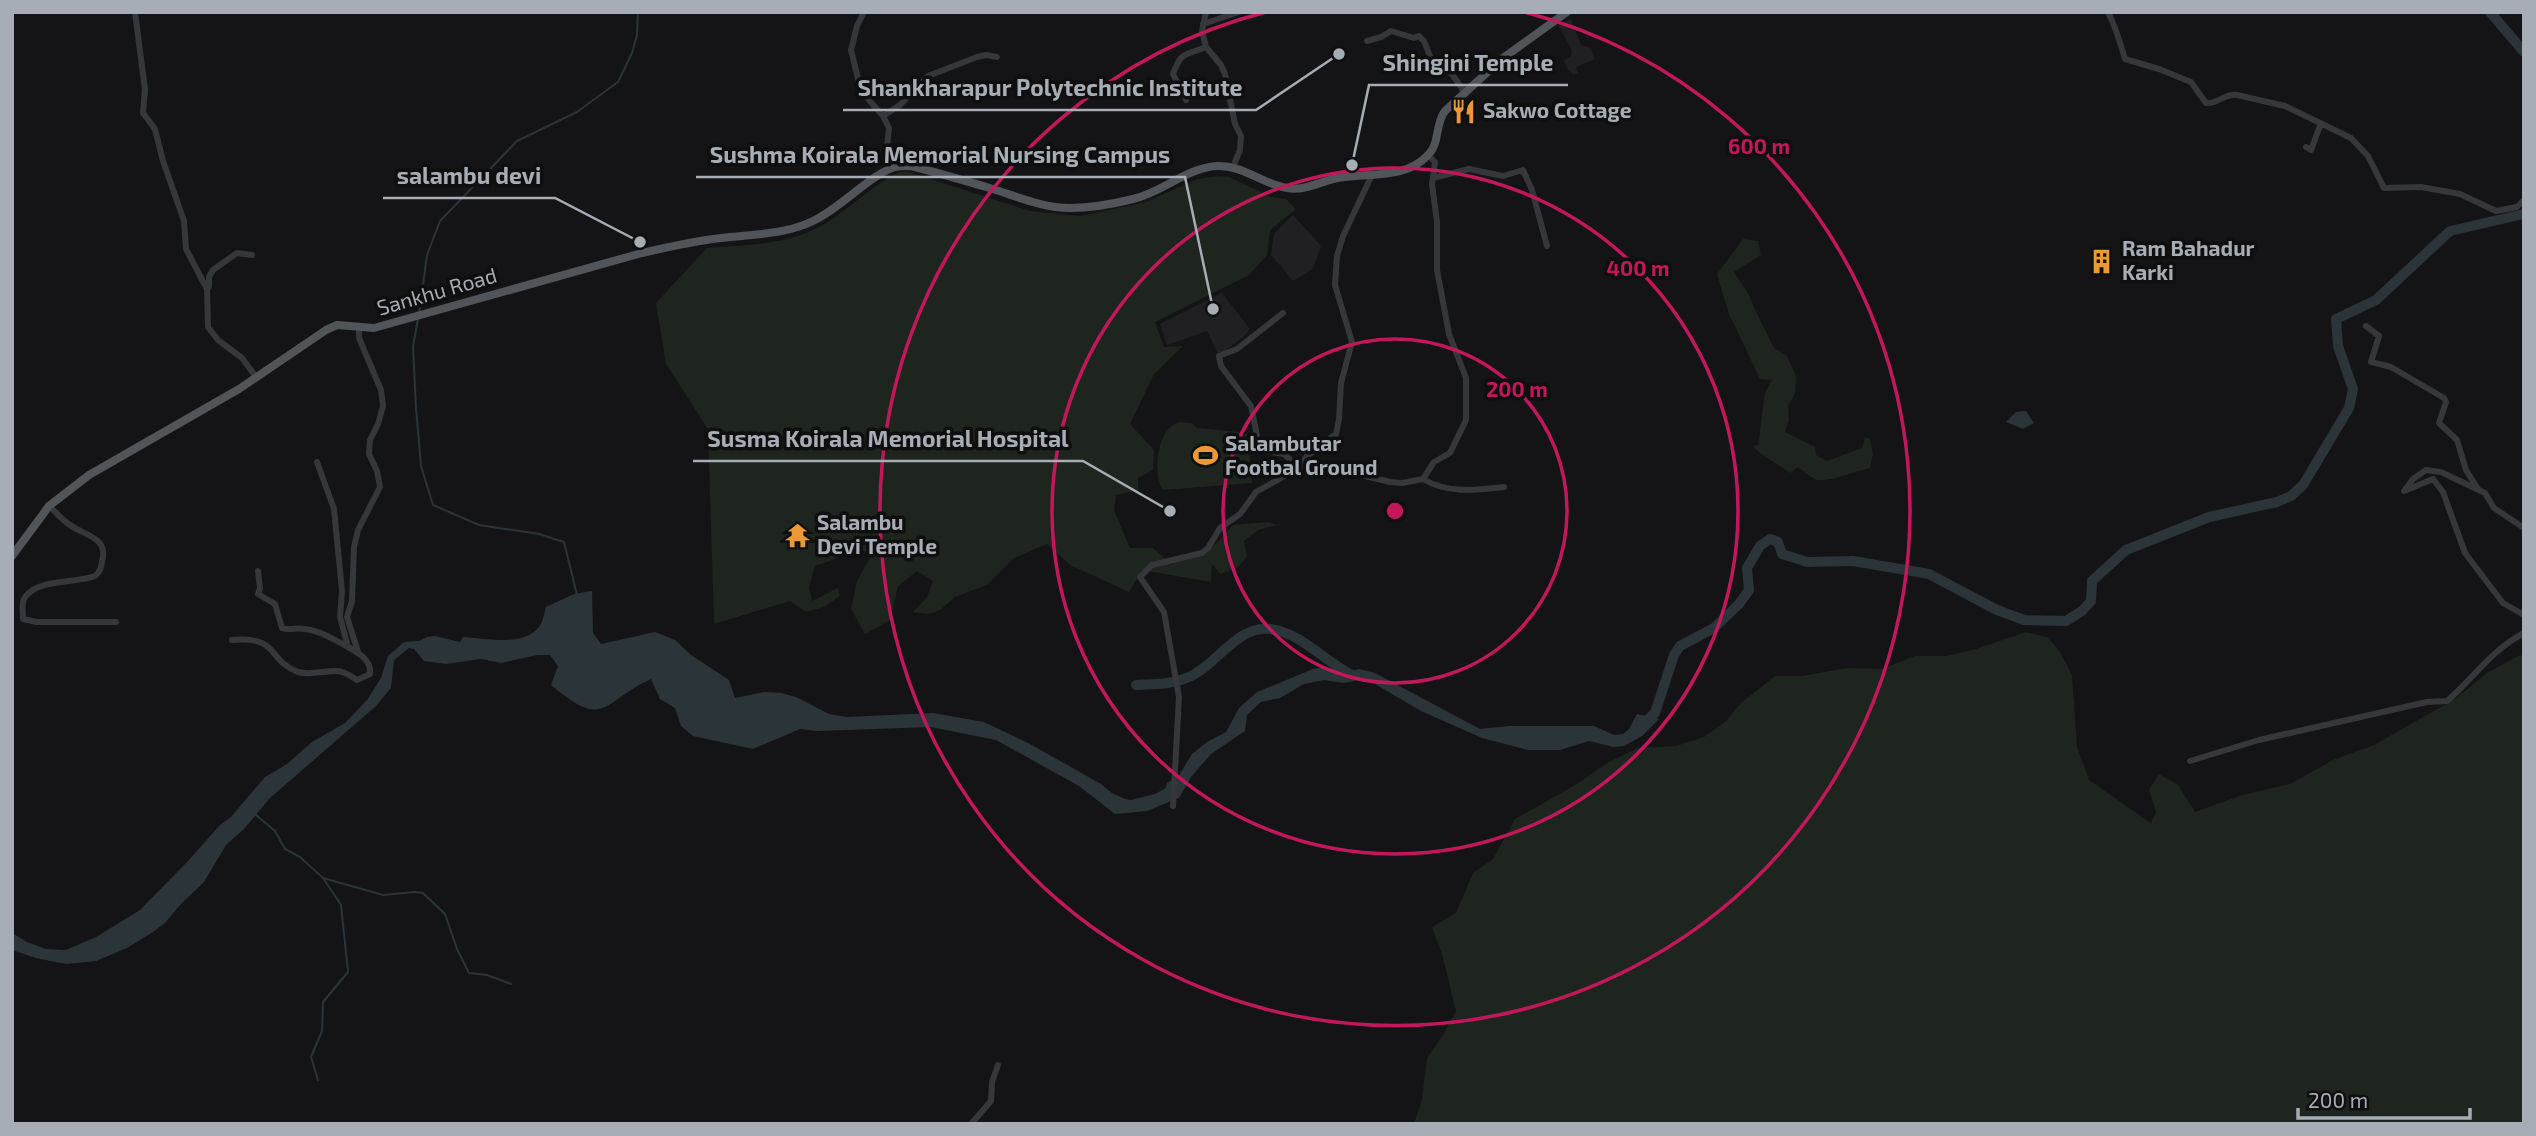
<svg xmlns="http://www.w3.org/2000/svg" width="2536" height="1136" font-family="'Exo 2',sans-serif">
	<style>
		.built { fill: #202022 }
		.green { fill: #1e251e }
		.water { fill: #2b3439 }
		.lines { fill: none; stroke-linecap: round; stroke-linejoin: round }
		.stream { stroke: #2b3439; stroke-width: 2 }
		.river { stroke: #2b3439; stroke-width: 10 }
		.minor { stroke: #35373a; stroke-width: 6 }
		.major { stroke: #515459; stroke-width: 8 }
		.ring { fill: none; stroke: #c2185b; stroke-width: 3.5 }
		.labels { text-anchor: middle; stroke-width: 7; stroke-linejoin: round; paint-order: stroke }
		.poi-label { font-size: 21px; font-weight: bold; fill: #a6adb5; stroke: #0f0f10; text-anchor: start }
		.street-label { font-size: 21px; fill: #a6adb5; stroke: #0f0f10 }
		.centre { fill: #c2185b; stroke: #0f0f10; stroke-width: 3.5 }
		.ring-label { font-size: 21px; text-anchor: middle; font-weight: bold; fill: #c2185b; stroke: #0f0f10; stroke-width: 7; stroke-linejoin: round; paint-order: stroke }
		.leader { fill: none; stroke: #a6adb5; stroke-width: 2.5 }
		.callout-dot { fill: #a6adb5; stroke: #0f0f10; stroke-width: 2.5 }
		.callout-label { font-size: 23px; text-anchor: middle; font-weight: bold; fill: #a6adb5; stroke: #0f0f10; stroke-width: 7; stroke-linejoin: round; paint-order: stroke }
	</style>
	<rect width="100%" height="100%" fill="#141416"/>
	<path class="built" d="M1571,19l10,26 10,3 4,11 -19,8 2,6 -4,2 -6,-5 -4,-9 7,-5 1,-6 -14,-25z
		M1293,215l28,31 -8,23 -20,12 -22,-26 3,-21z
		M1222,293l28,36 -6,7 -25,20 -12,-25 -40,14 -7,-21z"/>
	<path class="green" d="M899,172h10l121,39 50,5 66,-14 52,-23 20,-3 11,1 42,20 15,2 10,10 -26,21 -3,25 -18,20 -94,47 9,25 19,-1 -29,28 -24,50 24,26 -1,20 -15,8v12l-22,5 -2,15 16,38h23l18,16 34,-9 28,-30 35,-3 9,3 -19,5 -14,11 3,16 -9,10 -18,7 -8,-10 -1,18 -69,-12 -13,22 -59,-27 -23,-21 -33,14 -27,27 -32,12 -15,13 -11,4 -16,-2 14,-15 6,-16 -16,-10 -19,15 -8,34 -25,14 -14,-25 6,-28 15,-27 -11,-4 -46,16 -6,21 3,14 26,-13 2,8 -16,11 -18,5 -16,-11 -76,23 -6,-195 -42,-65 -10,-61 51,-55c42,-3 84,-3 121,-26 24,-16 45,-37 71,-50z
		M1743,239l15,2 3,14 -27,17 15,23 7,17 18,36 13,8 9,20 -1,17 -7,13 1,14 -4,12 30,15 1,8 11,6 35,-13 3,-11 5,2 3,15 -3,14c-14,3 -40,14 -52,12 -6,-1 -14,-9 -20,-13l-8,6c-12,-10 -27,-15 -37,-27l5,-1 7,-52 7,-13 -12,-1 -31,-65 -12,-40z
		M1180,422l12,1 5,5 42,4 9,3 4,48 -89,7c-11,-17 -6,-63 17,-68z
		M2026,632l21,5 13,15 12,23 5,72 12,33 62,43 5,-11 -7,-22 10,-16 19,11 17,27 47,-17 48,-11 43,-24 41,-15 81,-46 32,-26 31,-17 6,-1v469h-1110l8,-25 5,-41 16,-23 13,-24 -14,-57 -10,-27 24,-14 17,-40 20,-14 22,-40 62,-35 30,-21 31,-15 38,-2 28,-9 22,-16 15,-18 34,-27h27l45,-8 35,1 33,-13h31l30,-7z"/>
	<path class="water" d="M2026,411l8,12 -11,6 -17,-7 10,-10z
		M592,591l1,42 8,11 54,-12 20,8 16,15 38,25 6,18 29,-6 17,1 15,4 33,17 18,3 86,-4 51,9 46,22 71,40 11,9 13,6 6,1 24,-6 11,-6 1,-5 11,-6 14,-23 15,-12 19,-10 13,-24 18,-16 56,-23 11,-2 27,4 8,-2 16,4 105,56 30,-3h84l20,9 9,-1 6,-5 8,-15 22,5 -17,17 -18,10 -11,1 -24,-6 -29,9h-32l-46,-12 -61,-27 -46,-27 -16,-4 -15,3 -20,-3 -20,4 -24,14 -19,4 -14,13 -2,16 -34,23 -20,23 -12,21 -32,13 -32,3 -36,-28 -83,-46 -65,-13 -114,4 -17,-2 -47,20 -60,-13 -12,-10 -6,-18 -15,-9 -9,-20c-50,23 -45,52 -100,6l7,-19 -8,-11h-13l-36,8 -20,-4 -35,5 -22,-3 -10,-12 -5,-1 -15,12 -3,28 -15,18 -106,92 -26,31 -18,16 -22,37 -24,23 -15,18 -12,9 -26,16 -31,13 -30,3 -30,-6 -24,-8v-17l15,9 19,7 20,1 30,-13 44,-27 48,-49 32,-36 11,-8 34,-40 22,-13 25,-22 33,-19 22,-23 14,-22 7,-22 16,-14 15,-1 8,-4 8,-1 25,6 3,-5c21,1 60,10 75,-9 5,-5 6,-14 8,-21l28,-13z"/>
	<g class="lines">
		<path class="stream" d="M419,314l8,-59 13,-34 77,-80 60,-29 41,-30 14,-29 5,-18 1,-23
			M418,319l-5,27 3,62 5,58 12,39 46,20 60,9 25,8 13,53
			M256,815l19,16 10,18 15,8 23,21 18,27 7,67 -25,30 -1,29 -11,26 7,23
			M323,878l60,17 32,-3 8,1 22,21 12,35 12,24 18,2 24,9"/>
		<path class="river" d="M2490,12l34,40
			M1136,685c18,-1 35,0 53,-8 28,-12 48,-52 81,-48 33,4 55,34 84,47
			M1642,725l13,-12 19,-58 6,-9 34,-18 25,-24 10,-14 -2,-22 13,-22 10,-7 8,3 4,12 25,8 46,-1 76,13 68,36 27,10 42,1 16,-10 9,-10 1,-20 34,-31 83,-33 68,-15 14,-6 12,-11 46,-77 4,-19 -15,-43 -2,-27 40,-19 74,-69 74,-17"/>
		<path class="minor" d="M135,12l10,78 -2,23 12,16 8,32 21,60 2,28 21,40 1,38 10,13 24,18 14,19
			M864,12l-7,14 -6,24 10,41 22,25 6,12 -2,19 8,20
			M1206,12l-4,19 4,16 15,18 4,9 10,50 6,12 -1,14 -7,17
			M2108,12c7,14 13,33 17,47l34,10 32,13 15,21c12,1 19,-10 31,-8l48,11 66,32 17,18 16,32 37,-1 39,7 36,17 21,-4 7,-7
			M1203,24l36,-12
			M1367,41l14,-4 10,-6 23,7 5,-2 5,5 8,20 20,13 13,19
			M1186,100l-13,-26c9,-24 12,-18 33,-27
			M883,116l17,-11 28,-29 49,-19 9,-2 11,2
			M2306,147l5,3 10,-27
			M1433,178l36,-9 34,7 20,-6 9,20 15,56
			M207,289l2,-3v-9l4,-7 24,-17 15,2
			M1283,313l-46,36 -18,7 2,10 30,40 9,44 24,4 15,14 46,3 45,11 12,1 21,-4 11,-17 16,-9 16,-33v-42l-17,-44 -12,-64v-48l-5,-38 3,-22 -7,-7
			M2366,326l13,10 -8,26 20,5 53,31 2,4 -7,21 18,17 9,30 12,19
			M1423,479c25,15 53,11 81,8
			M49,506c7,6 13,14 21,19 15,11 39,12 32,37 -1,6 -2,10 -7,14 -20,8 -55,2 -70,21 -4,5 -2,15 -2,22l14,3h79
			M2524,528l-30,-20 -9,-15 -44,-21 -15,-2 -13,9 -9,12 29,-12 10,13 22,61 38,50 21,12
			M258,571l2,17 -2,6 17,10 7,24c8,3 15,-1 23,1 16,2 30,11 43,18
			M232,640c49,-4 34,20 66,32 14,4 27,-2 39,-1 7,0 14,5 20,9l13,-6c2,-13 -11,-21 -22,-27l-8,-30 2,-26 -8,-82 -17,-47
			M358,652l-11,-35 5,-16 2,-54 4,-17 22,-43 -3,-16 -8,-17 1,-14 8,-16 5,-18 -2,-16 -22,-52v-10
			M2190,761l69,-21 168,-38 20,-1c28,-24 43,-50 77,-68
			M1173,806l6,-109 -15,-85 -24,-35 12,-12 50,-12 6,-5 12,-20 20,-14 16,-22 43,-24 7,-11 30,-23 3,-15 2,-36 11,-41 -17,-57 2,-29 6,-20 28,-59
			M971,1124l20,-23 1,-19 6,-17"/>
		<path class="major" d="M12,556l37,-50 40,-31 150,-86 87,-59 11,-5 37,3 268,-75c26,-6 52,-12 79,-15 31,-4 65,-3 94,-18 25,-12 58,-47 80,-53 5,-1 11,-1 16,-1 28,7 55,15 82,23 25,8 51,19 77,19 21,0 43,-4 63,-9 30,-7 53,-31 84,-33 26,-1 45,18 70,22 17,3 30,-5 46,-9 32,-8 71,3 96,-25 11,-12 6,-30 16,-43l58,-53 64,-46"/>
	</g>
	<g class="ring">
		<circle cx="1395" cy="511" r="172"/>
		<circle cx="1395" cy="511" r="343"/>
		<path d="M1524 12A515 515 0 1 1 1266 12"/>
	</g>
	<defs>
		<symbol id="restaurant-bare" viewBox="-9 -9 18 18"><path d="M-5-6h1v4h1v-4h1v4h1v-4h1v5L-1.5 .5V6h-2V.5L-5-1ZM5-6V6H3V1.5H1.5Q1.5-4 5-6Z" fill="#eb9837" stroke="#0f0f10" stroke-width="2.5" paint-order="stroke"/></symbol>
		<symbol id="building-bare" viewBox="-9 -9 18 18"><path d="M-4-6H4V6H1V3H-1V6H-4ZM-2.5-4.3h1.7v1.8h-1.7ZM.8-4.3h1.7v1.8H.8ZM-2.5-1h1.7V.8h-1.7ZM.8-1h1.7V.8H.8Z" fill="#eb9837" stroke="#0f0f10" stroke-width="2.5" paint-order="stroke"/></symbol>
		<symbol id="stadium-bare" viewBox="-9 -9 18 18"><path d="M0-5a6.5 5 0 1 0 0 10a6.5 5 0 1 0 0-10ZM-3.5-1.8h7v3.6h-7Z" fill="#eb9837" stroke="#0f0f10" stroke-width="2.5" paint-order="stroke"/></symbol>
		<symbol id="temple-bare" viewBox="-9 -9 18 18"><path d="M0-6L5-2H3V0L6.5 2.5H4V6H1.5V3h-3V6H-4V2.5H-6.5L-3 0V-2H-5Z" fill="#eb9837" stroke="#0f0f10" stroke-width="2.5" paint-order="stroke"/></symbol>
	</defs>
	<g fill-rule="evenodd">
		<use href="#restaurant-bare" x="1446" y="94" width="35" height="35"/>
		<use href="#building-bare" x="2084" y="244" width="35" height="35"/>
		<use href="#stadium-bare" x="1188" y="438" width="35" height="35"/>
		<use href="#temple-bare" x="780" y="518" width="35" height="35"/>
	</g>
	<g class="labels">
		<g class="poi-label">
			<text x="1483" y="118">Sakwo Cottage</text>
			<text x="2122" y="256">Ram Bahadur<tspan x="2122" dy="24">Karki</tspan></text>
			<text x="1225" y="451">Salambutar<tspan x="1225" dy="24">Footbal Ground</tspan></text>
			<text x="817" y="530">Salambu<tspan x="817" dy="24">Devi Temple</tspan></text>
		</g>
		<g class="street-label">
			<text transform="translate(437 292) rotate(-16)" y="7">Sankhu Road</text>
		</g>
	</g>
	<circle cx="1395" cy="511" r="10" class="centre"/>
	<g class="ring-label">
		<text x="1759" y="154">600 m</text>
		<text x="1638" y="276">400 m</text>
		<text x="1517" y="397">200 m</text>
	</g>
	<path class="leader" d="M1352 165L1369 85H1568M1339 54L1256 110H843M1213 309L1185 177H696M640 242L555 198H383M1170 511L1083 461H693"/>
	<g class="callout-dot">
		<circle cx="1352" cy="165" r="7"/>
		<circle cx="1339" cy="54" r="7"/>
		<circle cx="1213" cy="309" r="7"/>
		<circle cx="640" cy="242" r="7"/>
		<circle cx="1170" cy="511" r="7"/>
	</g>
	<g class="callout-label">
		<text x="1468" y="71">Shingini Temple</text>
		<text x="1050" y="96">Shankharapur Polytechnic Institute</text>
		<text x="940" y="163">Sushma Koirala Memorial Nursing Campus</text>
		<text x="469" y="184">salambu devi</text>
		<text x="888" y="447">Susma Koirala Memorial Hospital</text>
	</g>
	<rect width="2536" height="1136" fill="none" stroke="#a6adb5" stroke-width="28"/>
	<path d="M2298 1108v10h172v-10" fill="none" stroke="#a6adb5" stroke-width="3.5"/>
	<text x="2308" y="1108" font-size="21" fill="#a6adb5" stroke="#0f0f10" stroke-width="5" paint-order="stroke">200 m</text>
</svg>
